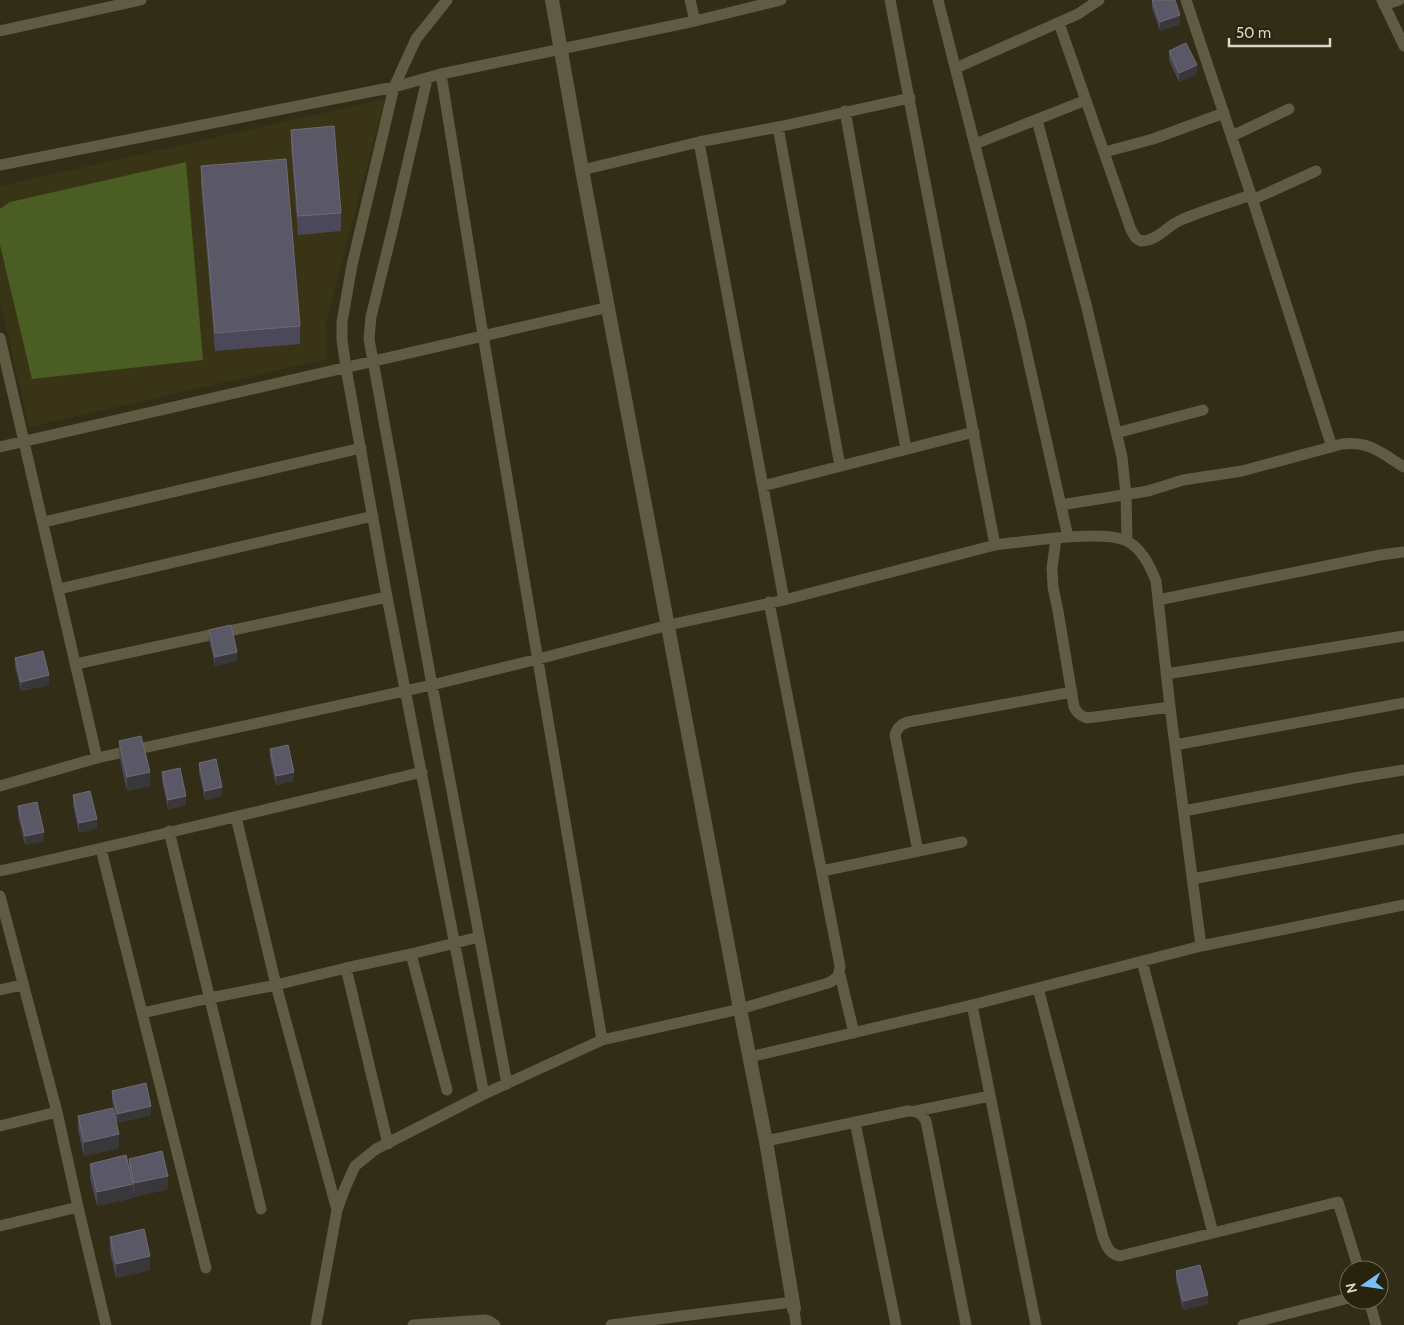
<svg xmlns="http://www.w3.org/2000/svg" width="1404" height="1325" font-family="Cabin,sans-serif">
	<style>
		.built { fill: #3a3416 }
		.green { fill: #4a5d23 }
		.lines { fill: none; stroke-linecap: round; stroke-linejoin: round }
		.minor { stroke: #605b43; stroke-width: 11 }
		.tertiary { stroke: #605b43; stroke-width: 14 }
		.wall { fill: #4b485a }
		.shaded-wall { fill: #3a373a }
		.building { fill: #5a5766; stroke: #6e6b76 }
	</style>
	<rect width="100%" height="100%" fill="#312d17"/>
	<path class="built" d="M385,99l-59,223 1,37 -298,68 -29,-126v-115z"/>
	<path class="green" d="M186,162l17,198 -171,19 -32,-134v-36l10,-7z"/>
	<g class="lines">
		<path class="minor" d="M447,0l-31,39 -22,48 -42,178 -10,57v18l4,28 41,229 97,497
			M690,0l5,21
			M938,0l82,323 48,214
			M1186,0l65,195 81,252
			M1382,0l22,46
			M1384,5l15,-5
			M1059,23l72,207 5,8 5,3c19,-1 25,-15 40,-21 23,-10 47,-17 70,-25
			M0,31l141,-31
			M956,68l122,-54 21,-14
			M441,74l42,261 119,705 138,-31 88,-26c9,-4 11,-7 12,-17l-71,-364
			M427,79l-34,148 -22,90 -2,22 63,346 75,399
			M845,111l61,338
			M1037,120l50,188 35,149 4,37 1,47
			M778,127l62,339
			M1232,136l57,-27
			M699,142l85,458
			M975,144l111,-44
			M1105,152l48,-13 71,-26
			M0,165l394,-78 47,-13 254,-53 86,-21
			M582,170l117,-28 79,-15 132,-29
			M1252,200l64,-29
			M0,338l97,420
			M1116,433l87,-23
			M0,447l609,-140
			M763,486l211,-54
			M1061,505l87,-14 35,-11 59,-9 100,-27c28,-3 39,9 62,23
			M44,522l317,-74
			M1056,539l-4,29 1,19 5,24 16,96c3,6 6,9 13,11l83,-11
			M995,545c30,-3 106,-16 132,-4 15,8 23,25 29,40l14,126 31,239
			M59,589l314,-73
			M1158,600l222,-45 24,-3
			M76,664l311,-67
			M1166,674l238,-38
			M1175,745l229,-42
			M0,786l97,-28 335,-73 106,-26 131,-34 115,-25 211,-55 -105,-545
			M1184,811l170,-33 50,-8
			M236,817l40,168 61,225
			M169,831l92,378
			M101,849l105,419
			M918,851l-23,-116c3,-8 5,-10 13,-13l164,-30
			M0,871c141,-31 281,-65 422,-99
			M822,871l140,-29
			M1192,879l212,-40
			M0,896l57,216 21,95 28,118
			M411,954l36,136
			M1142,961l71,272
			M346,968l42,176
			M840,975l14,58
			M1038,988l65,249c4,10 6,17 17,19l218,-54 21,68
			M0,990l22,-5
			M972,1005l64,320
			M142,1013l68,-15 66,-13 70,-17 65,-14 68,-17
			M750,1057l222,-52 229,-59 203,-41
			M916,1111l74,-15
			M855,1122l41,203
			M0,1126l57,-14
			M766,1141l142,-30c9,0 13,2 18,10l40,204
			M0,1226l78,-19
			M1369,1300l7,25
			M794,1309l2,16
			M316,1325l21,-115 8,-22 10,-22 21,-17 108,-55 118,-54
			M413,1325l71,-5 5,1 6,4
			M611,1325l182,-23
			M1243,1325l106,-27"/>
		<path class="tertiary" d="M552,0l30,170 158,839 26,132 28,168"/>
	</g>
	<path class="wall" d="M1152,0l28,24 -20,7 -8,-23z
		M1169,51l28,23 -18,8 -10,-22z
		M291,130l50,83v18l-43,4 -7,-87z
		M201,166l99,160v18l-85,7 -14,-167z
		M209,630l28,31 -22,5 -6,-27z
		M15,658l34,27 -28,6 -6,-24z
		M119,741l31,45 -23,5 -8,-36z
		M270,749l24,32 -18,4 -6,-27z
		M199,763l23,33 -17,4 -6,-28z
		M162,772l24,33 -18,4 -6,-28z
		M73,795l24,33 -18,5 -6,-28z
		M18,806l26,35 -19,4 -7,-29z
		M112,1091l39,24 -34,8 -5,-23z
		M78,1116l41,32 -35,8 -6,-26z
		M129,1159l39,30 -34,8 -1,-7v8l-36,8 -7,-28v-14l39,3z
		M110,1237l40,33 -34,8 -6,-27z
		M1176,1271l32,33 -25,6 -7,-29z"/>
	<path class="shaded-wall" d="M1180,15v9l-20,7v-9z
		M1197,65v9l-18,8v-9z
		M237,652v9l-22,5v-9z
		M49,675v10l-28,6v-9z
		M150,772v14l-23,5v-14z
		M294,772v9l-18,4v-9z
		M222,787v9l-17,4v-9z
		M186,796v9l-18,4v-9z
		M97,819v9l-18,5v-10z
		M44,832v9l-19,4v-9z
		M151,1106v9l-34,8v-9z
		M119,1134v14l-35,8v-14z
		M168,1176v13l-34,8v-14z
		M133,1184v14l-36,8v-14z
		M150,1256v14l-34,8v-14z
		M1208,1295v9l-25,6v-9z"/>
	<path class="building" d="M1152,0h23l5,15 -20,7z
		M1186,43l11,22 -18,8 -10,-22z
		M334,126l7,87 -43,3 -7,-86z
		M286,159l14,167 -85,7 -14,-167z
		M231,625l6,27 -22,5 -6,-27z
		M43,651l6,24 -28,7 -6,-24z
		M141,736l9,36 -23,5 -8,-36z
		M288,745l6,27 -18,4 -6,-27z
		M216,759l6,28 -17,4 -6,-28z
		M180,768l6,28 -18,4 -6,-28z
		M90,791l7,28 -18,4 -6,-28z
		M37,802l7,30 -19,4 -7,-30z
		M146,1083l5,23 -34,8 -5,-23z
		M113,1108l6,26 -35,8 -6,-26z
		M162,1151l6,25 -34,7 -5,-24z
		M126,1155l7,29 -36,8 -7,-28z
		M144,1229l6,27 -34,8 -6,-27z
		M1200,1265l8,30 -25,6 -7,-30z"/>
	<g transform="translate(1364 1285) rotate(257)"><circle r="24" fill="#28230d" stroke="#6f6b59"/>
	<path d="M0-4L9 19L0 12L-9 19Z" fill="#78bff7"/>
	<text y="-8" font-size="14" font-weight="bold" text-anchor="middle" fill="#dad7ca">N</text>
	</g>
	<path d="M1229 38v8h101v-8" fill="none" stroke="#dad7ca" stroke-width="2.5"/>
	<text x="1236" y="38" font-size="15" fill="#dad7ca" stroke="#28230d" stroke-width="4" paint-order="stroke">50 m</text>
</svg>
